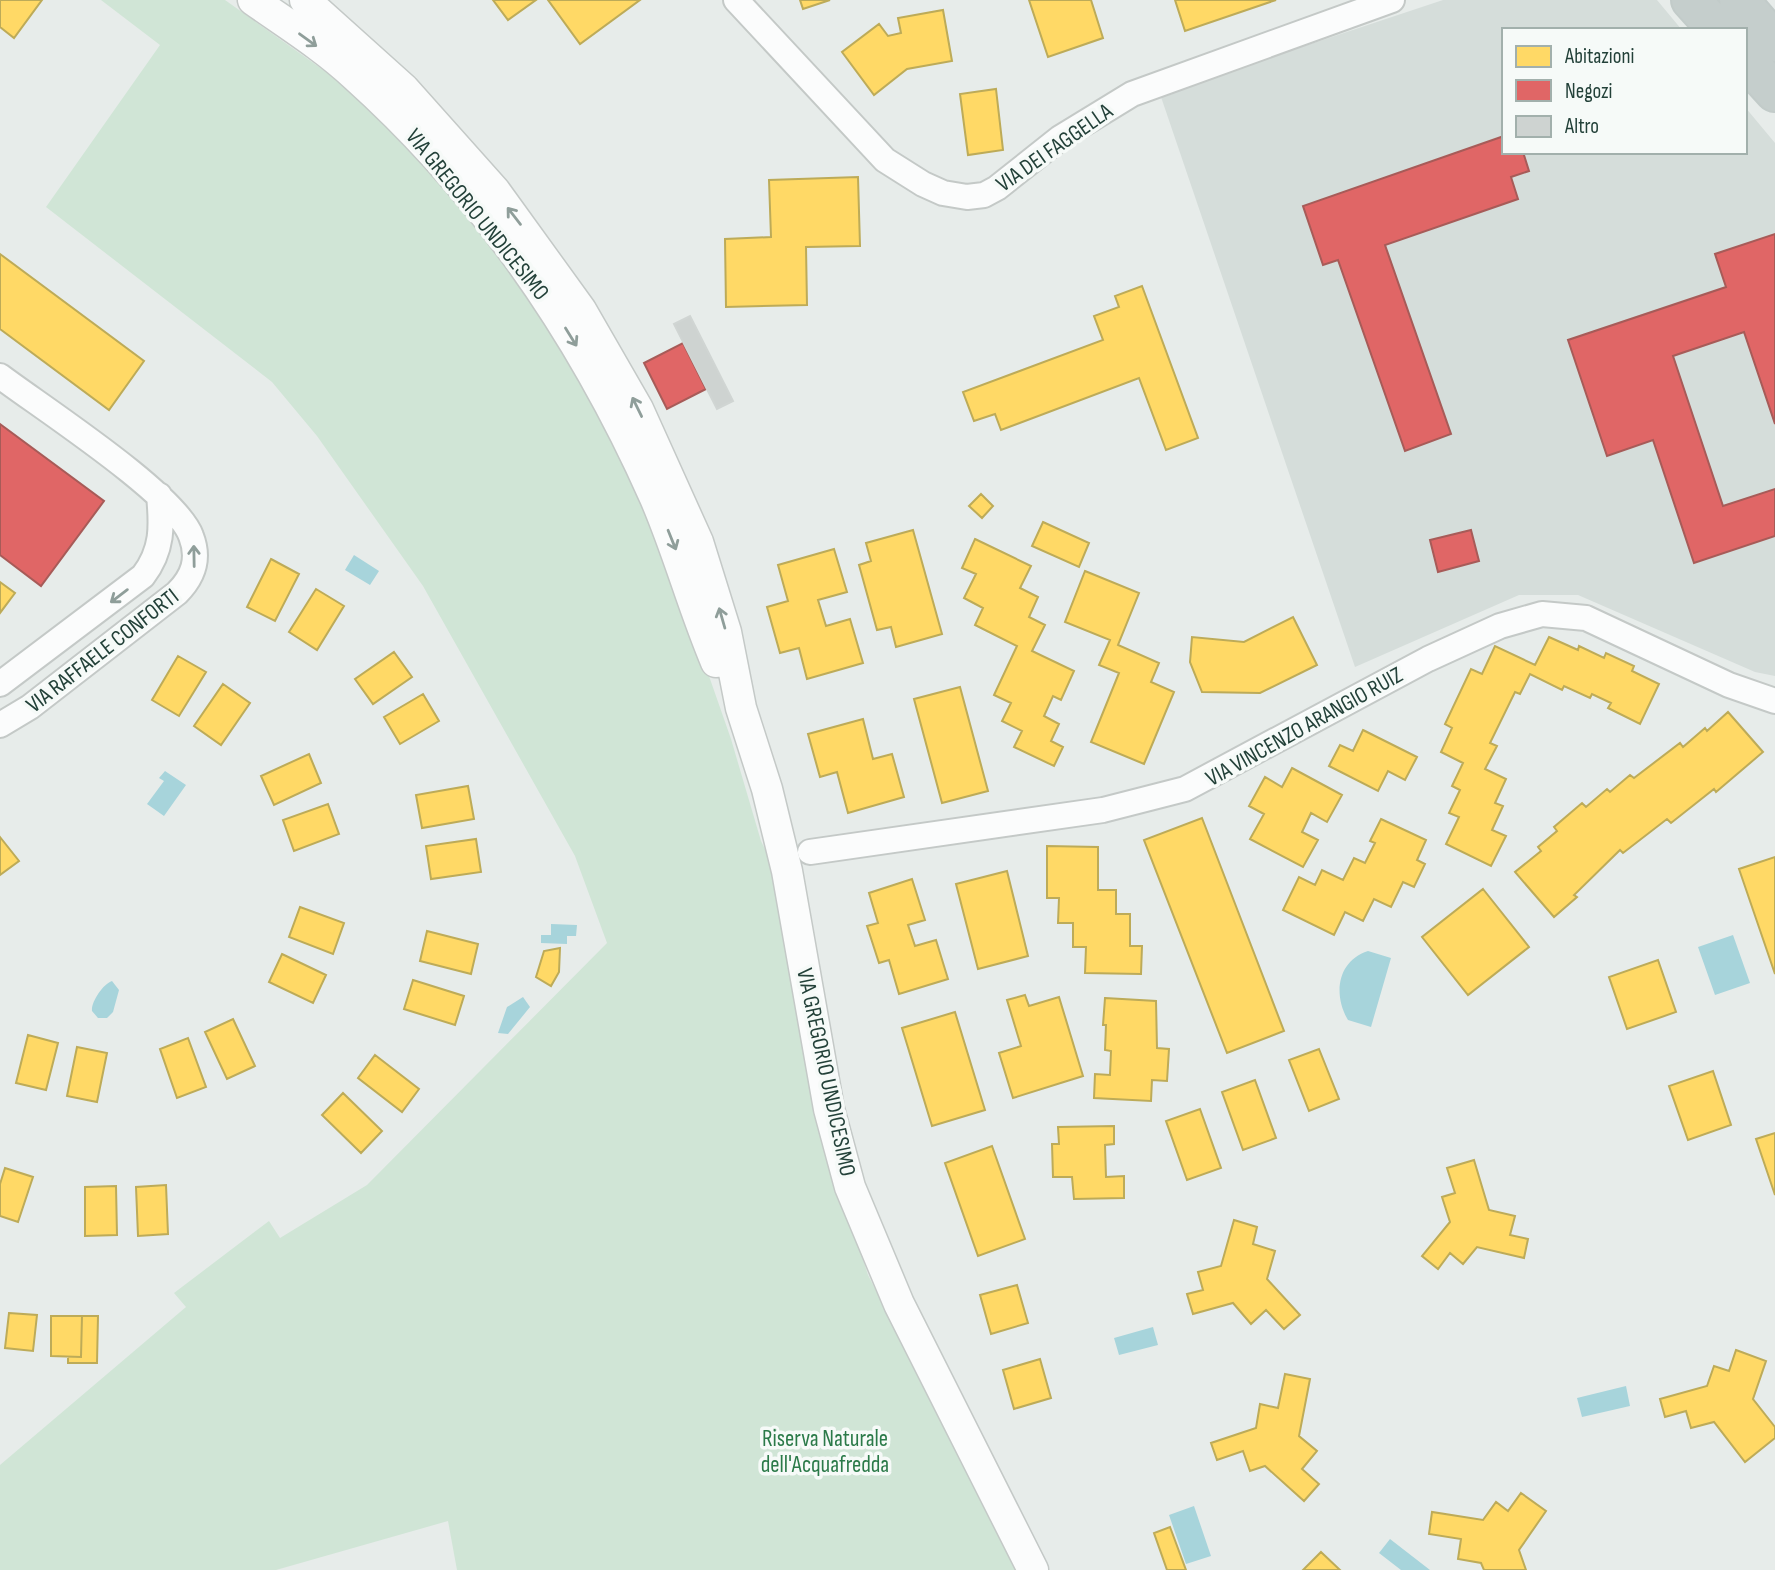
<svg xmlns="http://www.w3.org/2000/svg" width="1775" height="1570" font-family="'Sofia Sans Condensed',sans-serif">
	<style>
		.built { fill: #d5ddda }
		.green { fill: #d0e5d6 }
		.water { fill: #a7d4db }
		.homes { fill: #ffd966; stroke: #bdab58; stroke-width: 2 }
		.shops { fill: #e06666; stroke: #a75b58; stroke-width: 2 }
		.building { fill: #ced3d1; stroke: #d0d5d3; stroke-width: 2 }
		.lines { fill: none; stroke-linecap: round; stroke-linejoin: round }
		.minor-casing { stroke: #c4c9c7; stroke-width: 28 }
		.tertiary-casing { stroke: #c4c9c7; stroke-width: 33 }
		.trunk-casing { stroke: #c2cbc9; stroke-width: 42 }
		.minor { stroke: #fbfcfc; stroke-width: 24 }
		.tertiary { stroke: #fbfcfc; stroke-width: 30 }
		.trunk { stroke: #c5cecc; stroke-width: 38 }
		.oneway { stroke: #8f9e9a }
		.labels { text-anchor: middle; stroke-width: 7; stroke-linejoin: round; paint-order: stroke }
		.street-label { font-size: 23px; fill: #234139; stroke: #f6faf8 }
		.park-label { font-size: 23px; fill: #2b7a49; stroke: #f6faf8 }
	</style>
	<rect width="100%" height="100%" fill="#e7ecea"/>
	<path class="built" d="M1443,0h214l25,30h-178v122h241v-45l30,36v533l-20,-4 -177,-77h-59l-164,72 -195,-573z"/>
	<path class="green" d="M101,0h124l111,79 54,47 88,98 113,167 83,185 57,163 30,102 16,33 55,289 36,112 150,295h-561l-9,-49 -172,49h-276v-105l186,-158 -12,-14 95,-72 11,17 87,-53 240,-242 -32,-87 -152,-270 -106,-150 -45,-54 -226,-175 114,-162z"/>
	<path class="water" d="M354,555l25,16 -9,14 -25,-15z
		M165,771l21,14 -22,31 -17,-12 17,-23 -5,-3z
		M551,924l26,1 -1,11h-9v8l-26,-1v-8h10z
		M1733,935l17,48 -35,12 -17,-48z
		M1368,951l23,7 -20,69 -23,-7c-15,-25 -11,-59 20,-69z
		M112,981l7,9 -6,22 -6,6h-9l-6,-7c-1,-9 11,-27 20,-30z
		M523,997l7,10 -22,27 -10,-1 9,-26z
		M1153,1327l5,18 -39,10 -5,-17z
		M1626,1386l4,20 -48,11 -5,-19z
		M1194,1506l17,50 -25,8 -17,-49z
		M1390,1539l40,31h-29l-22,-17z"/>
	<path class="homes" d="M0,0h42l-28,38 -14,-11z
		M493,0h43l-28,20z
		M548,0h92l-60,44z
		M800,0h30l-27,9z
		M1029,0h62l12,38 -55,19z
		M1175,0h101l-91,31z
		M943,10l9,51 -45,8 -33,26 -32,-43 37,-28 9,12 13,-3 -3,-15z
		M996,89l7,61 -35,5 -8,-61z
		M858,177l2,69 -54,1 1,58 -81,2 -1,-68 46,-2 -2,-57z
		M0,254l144,107 -35,49 -109,-81z
		M1142,286l56,152 -32,12 -27,-72 -138,52 -6,-16 -21,7 -11,-29 140,-52 -9,-24 25,-9 -4,-11z
		M981,494l12,12 -11,12 -13,-12z
		M1043,522l46,21 -10,24 -47,-21z
		M913,530l29,104 -46,13 -5,-20 -14,3 -18,-65 12,-4 -5,-18z
		M975,539l56,27 -11,22 18,9 -9,20 16,8 -13,26 42,20 -13,29 -8,-4 -9,20 15,8 -8,17 12,6 -9,19 -40,-19 8,-16 -20,-10 9,-18 -17,-8 23,-49 -42,-21 8,-17 -19,-10 12,-24 -14,-6z
		M834,549l13,43 -29,8 8,26 24,-7 13,44 -56,16 -8,-31 -19,5 -13,-46 21,-6 -10,-36z
		M271,559l28,15 -24,47 -28,-14z
		M1085,571l54,22 -21,52 41,18 -8,19 23,10 -30,72 -53,-22 28,-69 -20,-8 11,-25 -45,-18z
		M0,582l15,11 -15,20z
		M316,589l28,17 -27,44 -28,-18z
		M1293,617l24,48 -57,28 -58,-1 -12,-30 2,-25 52,5z
		M1549,637l29,13 1,-4 25,12 2,-5 28,13 -2,5 27,13 -19,40 -32,-16 3,-5 -19,-9 -2,4 -26,-12 -2,4 -32,-16 -10,20 -5,-2 -25,51 7,3 -12,23 21,10 -11,24 8,3 -11,24 14,6 -15,30 -45,-22 13,-27 -10,-4 11,-23 -8,-4 11,-23 -22,-11 11,-24 -7,-4 26,-55 11,5 13,-28 40,19z
		M394,652l18,25 -39,27 -18,-25z
		M178,656l28,16 -27,44 -27,-16z
		M223,684l27,19 -29,42 -27,-19z
		M960,687l28,104 -46,12 -28,-104z
		M423,694l16,27 -39,23 -16,-27z
		M1728,712l35,40 -47,40 -2,-3 -43,34 -4,-4 -44,34 -3,-3 -46,45 3,2 -23,20 -39,-45 26,-21 -3,-4 19,-16 -3,-4 28,-24 4,4 21,-18 3,3 20,-17 4,3 46,-35 3,4 22,-19 2,3z
		M863,719l10,40 19,-5 12,43 -56,16 -11,-41 -17,5 -12,-43z
		M1363,730l54,27 -12,23 -17,-9 -10,20 -49,-25 11,-21 13,6z
		M309,754l12,29 -47,22 -13,-29z
		M1292,768l50,27 -15,27 -16,-9 -9,19 16,8 -15,27 -53,-28 14,-25 -15,-8 16,-29 17,10z
		M468,786l6,33 -52,9 -6,-33z
		M328,804l11,30 -45,17 -11,-31z
		M1202,818l82,213 -57,22 -83,-213z
		M1381,819l45,21 -9,20 8,4 -11,23 -11,-5 -12,25 -17,-8 -11,22 -18,-9 -11,23 -51,-25 16,-33 16,8 7,-15 21,10 11,-22 11,5 10,-20 -5,-2z
		M0,837l19,24 -19,14z
		M476,839l5,33 -50,7 -5,-33z
		M1047,846l51,1v43h18v24h14v32h12l-1,28 -56,-1 1,-26h-13v-24h-15l1,-25h-12z
		M1775,857v117l-36,-105z
		M1007,871l21,85 -50,13 -22,-85z
		M912,879l13,41 -17,5 7,21 21,-6 12,39 -49,15 -10,-34 -10,3 -12,-37 11,-3 -9,-30z
		M1483,889l46,58 -61,48 -46,-58z
		M300,907l44,16 -11,31 -44,-17z
		M427,931l51,13 -7,30 -51,-13z
		M560,948l-1,24 -8,14 -15,-9 8,-26z
		M282,954l44,21 -13,28 -44,-21z
		M1658,960l18,52 -49,17 -18,-52z
		M413,980l51,16 -9,29 -51,-16z
		M1025,995l4,11 30,-9 24,79 -70,22 -14,-45 22,-7 -14,-46z
		M1105,998l51,3 1,47 12,1 -2,32 -15,-1 -1,21 -57,-3 1,-24 15,1 1,-24 -6,-1 1,-25h-3z
		M955,1012l30,98 -53,16 -30,-98z
		M233,1019l22,47 -28,13 -22,-47z
		M28,1035l30,8 -12,47 -30,-7z
		M188,1038l18,49 -29,11 -17,-49z
		M77,1047l30,6 -10,49 -30,-6z
		M1319,1049l20,50 -30,12 -20,-51z
		M375,1055l44,34 -17,23 -44,-34z
		M1713,1071l18,54 -43,15 -19,-54z
		M1255,1080l21,58 -33,12 -21,-58z
		M343,1093l39,38 -21,22 -39,-38z
		M1200,1109l21,59 -34,12 -21,-59z
		M1114,1126v18l-9,1 1,32 18,-1v22l-50,1 -2,-22h-19l-1,-33h7l-1,-17z
		M1775,1133v62l-19,-56z
		M992,1146l33,93 -47,17 -33,-93z
		M1474,1160l15,50 26,6 -5,19 18,4 -4,19 -47,-11 -14,17 -13,-11 -12,16 -16,-13 28,-34 -8,-25 13,-4 -8,-25z
		M5,1168l28,9 -15,45 -18,-6v-32z
		M166,1185l2,49 -30,2 -2,-49z
		M116,1186l1,49 -32,1v-49z
		M1234,1220l23,7 -4,17 22,7 -8,28 33,36 -16,14 -18,-19 -15,14 -18,-21 -40,11 -6,-20 16,-4 -5,-18 23,-6z
		M1017,1285l11,38 -37,11 -11,-39z
		M9,1313l28,2 -4,36 -28,-3z
		M51,1316h31l-1,41 -30,-1z
		M82,1316h16l-1,47h-29v-6h13z
		M1736,1350l30,11 -13,38 22,28v11l-30,24 -31,-40 -23,6 -5,-17 -21,6 -5,-18 47,-13 7,-20 15,5z
		M1040,1359l11,39 -37,11 -11,-39z
		M1285,1374l25,5 -11,57 18,15 -15,18 17,15 -15,17 -39,-35 -15,5 -7,-20 -26,9 -6,-17 45,-15 4,-24 18,4z
		M1521,1493l25,18 -27,39 7,20h-42l-3,-7 -23,-4 3,-20 -32,-5 3,-22 51,8 13,-18 12,9z
		M1170,1527l16,43h-19l-13,-37z
		M1321,1552l19,18h-37z"/>
	<path class="shops" d="M1504,136v16h19l6,19 -18,6 7,22 -133,46 66,189 -46,17 -67,-191 -15,5 -20,-59z
		M1775,234v190l-31,-92 -71,24 50,150 52,-17v47l-81,27 -41,-123 -46,16 -39,-116 158,-53 -11,-33z
		M683,343l23,46 -39,20 -23,-46z
		M0,424l104,77 -63,85 -41,-31z
		M1471,530l8,31 -41,11 -8,-32z"/>
	<path class="building" d="M690,316l43,85 -16,8 -43,-85z"/>
	<g class="lines">
		<defs>
			<path id="minor" d="M736,0l149,160 38,24 20,9 24,4 17,-2 13,-7 63,-50 72,-44 260,-94
				M0,376c41,31 176,118 191,160 9,23 2,41 -14,57l-147,114 -30,18
				M0,684l143,-108c20,-26 19,-50 16,-81
				M810,852l293,-42 82,-21 243,-130 72,-33 42,-12 44,4 143,67 46,16"/>
			<path id="tertiary" d="M253,0c34,24 71,47 102,76 130,117 229,262 300,422 23,53 38,110 61,164
				M305,0l99,89 91,102 86,119 57,99 60,133 28,90 15,76 26,81 20,82 42,238 21,78 49,117 134,266"/>
			<path id="trunk" d="M1691,0l27,30
				M1739,0l36,42
				M1745,59l30,33"/>
		</defs>
		<use href="#minor" class="minor-casing"/>
		<use href="#tertiary" class="tertiary-casing"/>
		<use href="#trunk" class="trunk-casing"/>
		<use href="#minor" class="minor"/>
		<use href="#tertiary" class="tertiary"/>
		<use href="#trunk" class="trunk"/>
	</g>
	<defs><path id="oneway-shaft" d="M-6 0H5M1.5-3L5.5 0L1.5 3" fill="none" stroke-width="1.6" stroke-linecap="round" stroke-linejoin="round" transform="scale(1.75)"/></defs>
	<g class="oneway">
		<use href="#oneway-shaft" transform="translate(308 40) rotate(36)"/>
		<use href="#oneway-shaft" transform="translate(514 216) rotate(-128)"/>
		<use href="#oneway-shaft" transform="translate(571 337) rotate(58)"/>
		<use href="#oneway-shaft" transform="translate(637 407) rotate(-116)"/>
		<use href="#oneway-shaft" transform="translate(672 540) rotate(68)"/>
		<use href="#oneway-shaft" transform="translate(194 556) rotate(-91)"/>
		<use href="#oneway-shaft" transform="translate(119 596) rotate(143)"/>
		<use href="#oneway-shaft" transform="translate(722 618) rotate(-106)"/>
	</g>
	<g class="labels">
		<g class="street-label">
			<text transform="translate(1054 147) rotate(-35)" y="8">VIA DEI FAGGELLA</text>
			<text transform="translate(478 214) rotate(51)" y="8">VIA GREGORIO UNDICESIMO</text>
			<text transform="translate(102 650) rotate(-38)" y="8">VIA RAFFAELE CONFORTI</text>
			<text transform="translate(1304 726) rotate(-29)" y="8">VIA VINCENZO ARANGIO RUIZ</text>
			<text transform="translate(827 1072) rotate(78)" y="8">VIA GREGORIO UNDICESIMO</text>
		</g>
		<g class="park-label">
			<text x="825" y="1446">Riserva Naturale<tspan x="825" dy="26">dell'Acquafredda</tspan></text>
		</g>
	</g>
	<rect x="1502" y="28" width="245" height="126" fill="#f6faf8" stroke="#a2b0ac" stroke-width="2"/>
	<rect x="1516" y="46" width="35" height="21" fill="#ffd966" stroke="#a2b0ac" stroke-width="2"/>
	<text x="1565" y="63" font-size="21" fill="#234139">Abitazioni</text>
	<rect x="1516" y="80" width="35" height="21" fill="#e06666" stroke="#a2b0ac" stroke-width="2"/>
	<text x="1565" y="98" font-size="21" fill="#234139">Negozi</text>
	<rect x="1516" y="116" width="35" height="21" fill="#ced3d1" stroke="#a2b0ac" stroke-width="2"/>
	<text x="1565" y="133" font-size="21" fill="#234139">Altro</text>
</svg>
